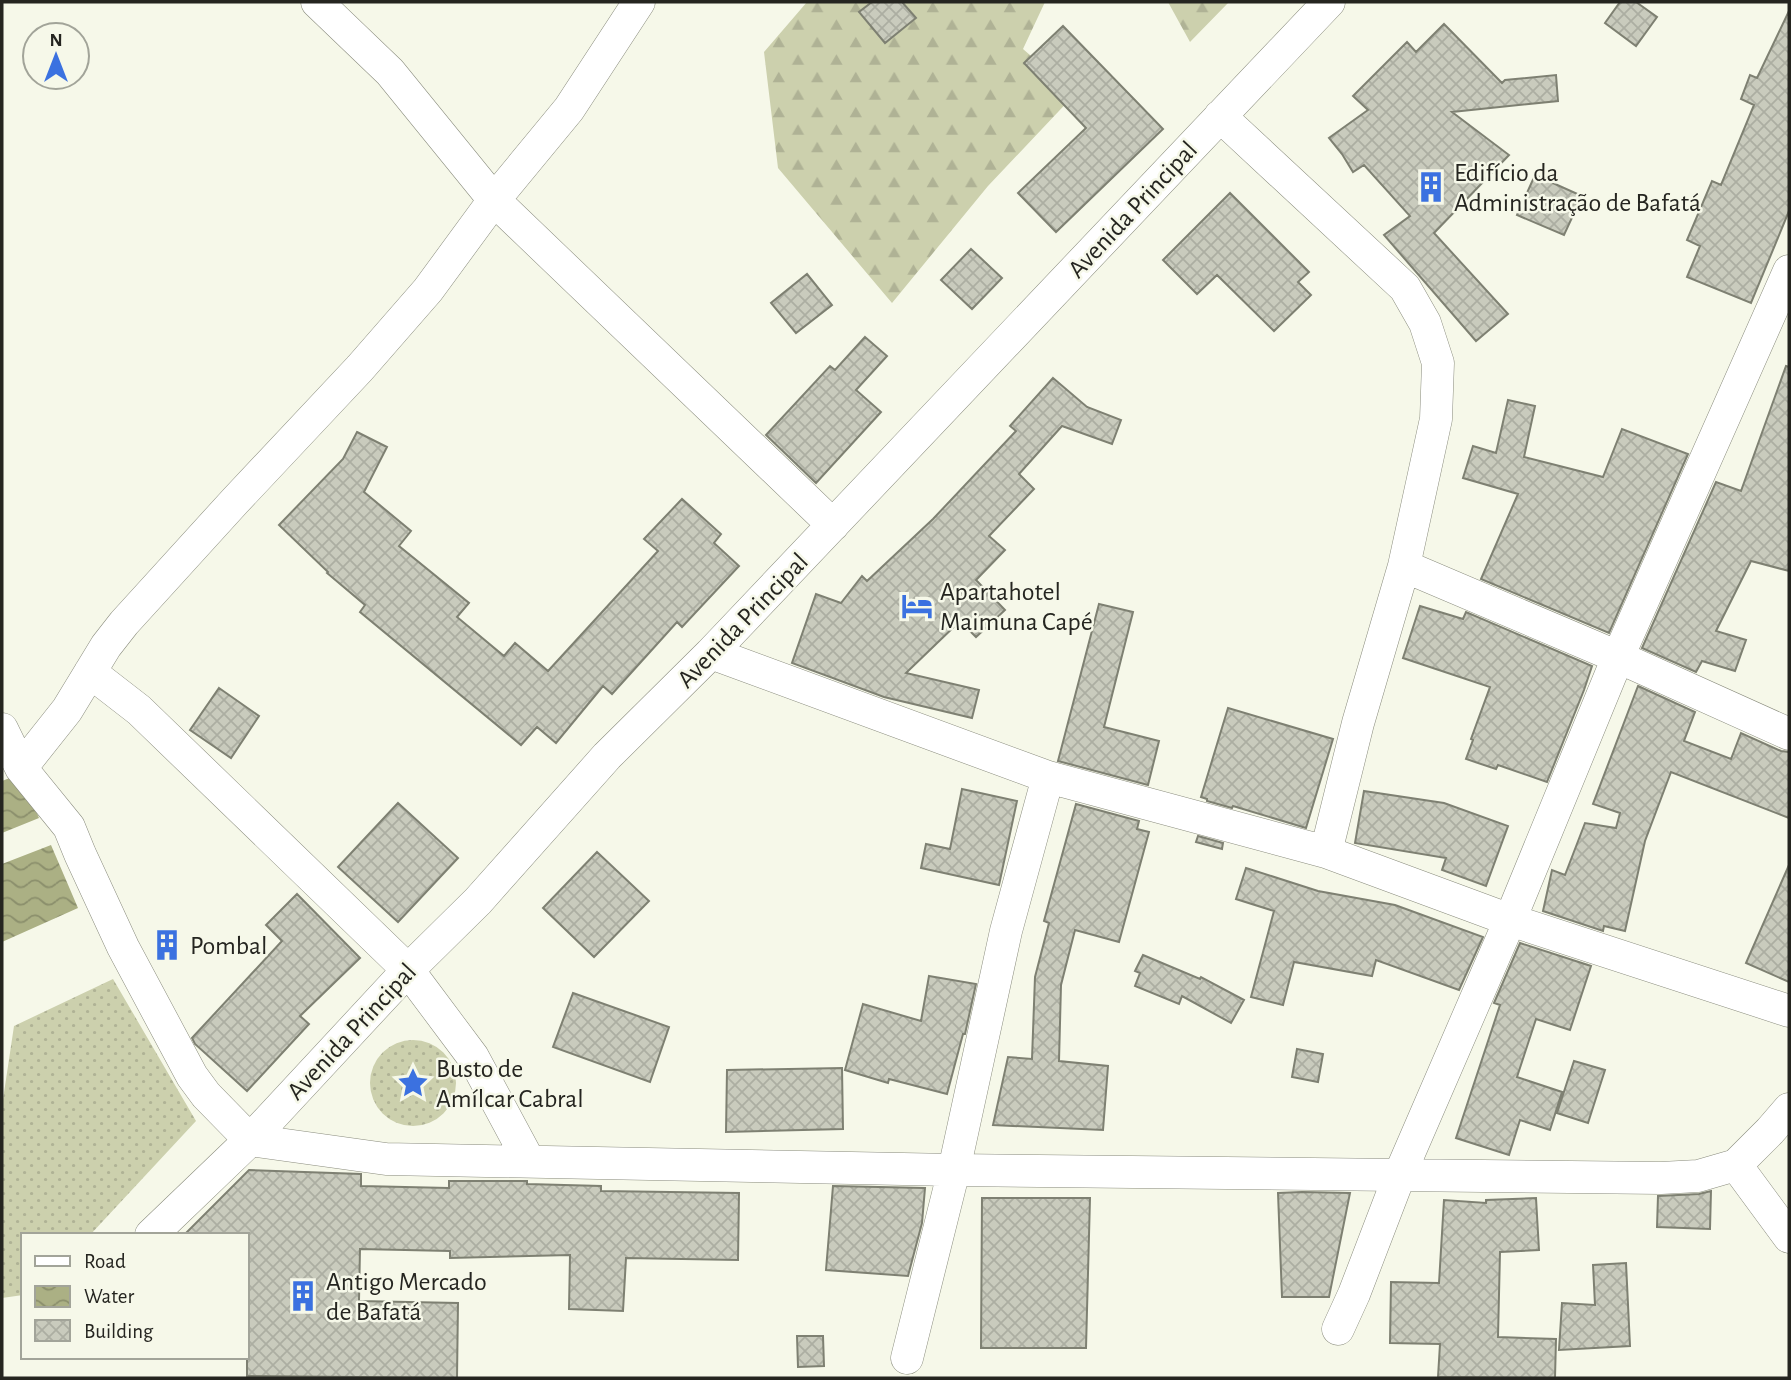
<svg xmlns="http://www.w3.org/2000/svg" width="1791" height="1380" font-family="'Alegreya Sans',sans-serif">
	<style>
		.forest { fill: url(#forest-firs) }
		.garden { fill: url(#garden-dots) }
		.water { fill: url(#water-waves) }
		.building { fill: url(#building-cross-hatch); stroke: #7e8072; stroke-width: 2 }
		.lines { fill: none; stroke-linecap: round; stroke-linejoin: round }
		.minor-casing { stroke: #8a8c7e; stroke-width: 33 }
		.minor { stroke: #fff; stroke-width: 32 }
		.labels { text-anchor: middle; stroke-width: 5; stroke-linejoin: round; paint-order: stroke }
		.poi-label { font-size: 26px; fill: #252520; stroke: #f6f8e9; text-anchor: start }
		.street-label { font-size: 26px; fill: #252520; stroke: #f6f8e9 }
	</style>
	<defs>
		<pattern id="forest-firs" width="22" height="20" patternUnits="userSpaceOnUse" patternTransform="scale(1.75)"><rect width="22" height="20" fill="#ccd0ad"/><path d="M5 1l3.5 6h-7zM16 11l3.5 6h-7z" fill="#afb295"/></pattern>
		<pattern id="garden-dots" width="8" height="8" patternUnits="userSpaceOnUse" patternTransform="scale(1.75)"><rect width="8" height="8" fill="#ccd0ad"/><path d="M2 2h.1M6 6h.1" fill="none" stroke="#afb295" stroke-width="1.8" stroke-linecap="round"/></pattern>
		<pattern id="water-waves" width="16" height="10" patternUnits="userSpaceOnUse" patternTransform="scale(1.75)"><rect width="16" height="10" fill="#abb084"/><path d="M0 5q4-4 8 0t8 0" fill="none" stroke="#8b8f6c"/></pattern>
		<pattern id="building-cross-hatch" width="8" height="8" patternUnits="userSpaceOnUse" patternTransform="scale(1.75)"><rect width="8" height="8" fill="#c9cbbd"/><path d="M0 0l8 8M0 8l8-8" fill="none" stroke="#acaea2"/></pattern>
	</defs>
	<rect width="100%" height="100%" fill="#f6f8e9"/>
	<path class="forest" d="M807,2h238l-22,47 52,45 -87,92 -96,117 -114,-135 -14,-116z
		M1168,2h61l-39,40z"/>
	<path class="garden" d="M113,979l83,142 -106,114h-67v60l-21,3v-192l12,-80z
		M370 1083a43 43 0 1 1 86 0a43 43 0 1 1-86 0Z"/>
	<path class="water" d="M20,774l19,44 -37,15v-52z
		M51,845l27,63 -76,34v-78z"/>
	<path class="building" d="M872,2h30l14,16 -31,25 -26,-31z
		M1620,2h16l21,15 -21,29 -31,-23z
		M1789,11v200l-38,92 -64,-26 13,-31 -13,-6 25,-59 9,4 33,-80 -13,-6 9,-24 7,3z
		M1444,24l58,59 3,-3 51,-5 2,26 -106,11 57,43 -75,78 74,81 -32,27 -92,-106 26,-19 -46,-51 -11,7 -11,-18 -13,-16 39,-28 -15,-14 54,-54 9,10z
		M1063,26l100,103 -107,103 -38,-39 68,-65 -62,-65z
		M1535,175l47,21 -18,39 -47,-20z
		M1230,193l79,79 -11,10 13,13 -37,36 -57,-56 -20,19 -34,-34z
		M971,249l31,29 -30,31 -31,-29z
		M807,274l25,31 -36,28 -25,-30z
		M865,337l22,19 -31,34 25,22 -65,71 -50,-48 64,-69 5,4z
		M1786,366l3,1v204l-38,-10 -35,70 30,9 -11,31 -33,-10 -6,11 -54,-24 74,-166 25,9z
		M1053,378l34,29 34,13 -9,24 -50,-18 -43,48 15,15 -45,47 16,14 -29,30 29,30 -29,27 -16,-16 -54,52 73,17 -7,28 -88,-21 -92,-34 24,-69 25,9 21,-27 5,5 66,-62 83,-88 -6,-5z
		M1508,400l27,6 -11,51 79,20 19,-48 66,25 -79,179 -128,-54 37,-85 -55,-16 10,-32 23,7z
		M357,432l30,15 -23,45 47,39 -12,15 70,57 -12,14 47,39 11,-13 33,28 110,-120 -14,-12 38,-40 39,35 -7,9 25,23 -57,61 -5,-5 -65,72 -9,-8 -47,57 -19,-16 -16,18 -161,-133 5,-7 -38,-32 1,-1 -49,-47 64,-66z
		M1099,604l34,8 -29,115 55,14 -11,44 -90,-24z
		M1420,606l43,13 3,-7 126,54 -8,24 -37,92 -49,-17 -2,4 -30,-10 7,-19 -2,-1 19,-52 -87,-29z
		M1638,686l57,26 -11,29 47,18 10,-26 40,18 8,1v66l-118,-46 -26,69 -20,90 -21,-5 -1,5 -60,-20 9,-41 13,5 20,-52 31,5 4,-15 -27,-9z
		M219,688l40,28 -28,42 -41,-28z
		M1228,708l105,31 -27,89 -73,-22 -1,2 -25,-7v-2l-6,-2z
		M962,789l55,12 -18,84 -78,-17 5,-24 24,5z
		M1364,791l80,12 64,23 -22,60 -44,-16 4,-12 -91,-15z
		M398,803l60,55 -60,64 -60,-55z
		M1076,804l63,17 -2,8 12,3 -30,110 -44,-12 -14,55 -2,76 49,5 -5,64 -110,-5 15,-68 24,2 3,-82 14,-54 -5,-2z
		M1198,836l25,7 -1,6 -26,-7z
		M597,852l52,49 -55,56 -51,-49z
		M1789,865v117l-43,-19z
		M1246,868l72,23 77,14 88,32 -24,53 -83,-30 -4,16 -78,-14 -11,43 -32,-8 23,-86 -38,-12z
		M297,894l63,64 -60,58 9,8 -62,67 -52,-47 -3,-6 90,-97 -16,-16z
		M1520,943l71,23 -21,64 -34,-11 -19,58 45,15 -12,38 -30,-10 -11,35 -53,-17 44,-133 -6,-2z
		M1143,955l57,24 1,-2 43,23 -13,23 -49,-27 -3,8 -44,-18 5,-13 -5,-2z
		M929,976l47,8 -11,50h-2l-16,60 -58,-15 -1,4 -43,-13 18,-66 58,17z
		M573,993l96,34 -19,55 -97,-35z
		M1297,1049l26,5 -5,28 -26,-5z
		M1574,1061l31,9 -17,53 -31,-10z
		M842,1068l1,61 -117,3 1,-62z
		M249,1170l112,4v12l88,2v-7h78v3l74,2v5l138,2 -1,67 -112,-2 -3,53 -54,-2 1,-54 -120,3v-7l-90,-2 -1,52 99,2 -1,75 -210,-2v-141h-63z
		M833,1186l92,2 -3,35 -14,53 -82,-6z
		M1711,1191l-1,38 -53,-2 1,-31 41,-2z
		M1302,1192l48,1 -21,104h-47l-4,-104z
		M982,1198h108l-4,150h-105z
		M1536,1198l3,52 -39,2 -2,85 58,2 -1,39 -117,-1 2,-33 -50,-1 1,-61 48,1 5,-83 42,3v-3z
		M1626,1263l4,83 -71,4 3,-47 33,2 -2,-40z
		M797,1336h26l1,30 -26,1z"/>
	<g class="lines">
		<defs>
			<path id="minor" d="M317,2l73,70 104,128 339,325
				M1220,116l185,172 20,35 13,40 -2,56 -32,147 -46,157 -32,129
				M1404,566l214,91 171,77
				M711,653l337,124 278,75 184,68 279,91
				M90,672l49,38 269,260 65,87 56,104
				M2,729l19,39 48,59 11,27 43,93 69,129 14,19 44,45 136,19 568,11 707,8 37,-2 38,-11 34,-34 19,-22
				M21,768l46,-58 39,-64 18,-23 111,-122 125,-133 68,-78 66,-90 75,-91 70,-107
				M1736,1165l53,72
				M151,1235l99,-95 158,-170 70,-69 129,-145 104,-103 618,-651
				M1338,1329l16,-35 46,-120 110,-254 108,-263 171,-386
				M907,1358l47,-188 52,-239 42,-154"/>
		</defs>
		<use href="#minor" class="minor-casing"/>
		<use href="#minor" class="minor"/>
	</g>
	<defs>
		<symbol id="building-bare" viewBox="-9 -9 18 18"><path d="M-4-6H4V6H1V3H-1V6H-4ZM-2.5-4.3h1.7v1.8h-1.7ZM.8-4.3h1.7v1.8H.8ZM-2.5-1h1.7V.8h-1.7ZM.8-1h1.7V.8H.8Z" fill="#3b71e0" stroke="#f6f8e9" stroke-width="2.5" paint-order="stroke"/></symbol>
		<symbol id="hotel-bare" viewBox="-9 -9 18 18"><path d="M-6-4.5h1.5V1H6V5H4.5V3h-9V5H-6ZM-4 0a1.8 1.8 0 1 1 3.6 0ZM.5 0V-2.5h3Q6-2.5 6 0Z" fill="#3b71e0" stroke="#f6f8e9" stroke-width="2.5" paint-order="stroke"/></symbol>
		<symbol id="sight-bare" viewBox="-9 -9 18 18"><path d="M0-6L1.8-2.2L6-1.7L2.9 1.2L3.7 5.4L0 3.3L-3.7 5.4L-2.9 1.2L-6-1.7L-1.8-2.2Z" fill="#3b71e0" stroke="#f6f8e9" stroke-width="2.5" paint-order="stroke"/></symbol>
	</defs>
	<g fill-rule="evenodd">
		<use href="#building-bare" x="1409" y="165" width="44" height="44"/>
		<use href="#hotel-bare" x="895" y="584" width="44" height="44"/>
		<use href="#building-bare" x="145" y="923" width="44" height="44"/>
		<use href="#sight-bare" x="391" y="1061" width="44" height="44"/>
		<use href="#building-bare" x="281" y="1274" width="44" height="44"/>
	</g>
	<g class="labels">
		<g class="poi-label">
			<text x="1454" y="181">Edifício da<tspan x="1454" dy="30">Administração de Bafatá</tspan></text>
			<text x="940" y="600">Apartahotel<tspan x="940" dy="30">Maimuna Capé</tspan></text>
			<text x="190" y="954">Pombal</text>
			<text x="436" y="1077">Busto de<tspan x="436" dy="30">Amílcar Cabral</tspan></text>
			<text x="326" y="1290">Antigo Mercado<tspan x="326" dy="30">de Bafatá</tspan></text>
		</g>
		<g class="street-label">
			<text transform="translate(1132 209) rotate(-47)" y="9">Avenida Principal</text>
			<text transform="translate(742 620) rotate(-46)" y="9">Avenida Principal</text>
			<text transform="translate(351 1031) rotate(-47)" y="9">Avenida Principal</text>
		</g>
	</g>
	<rect width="1791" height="1380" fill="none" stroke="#252520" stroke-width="7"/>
	<rect x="21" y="1233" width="228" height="126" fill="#f6f8e9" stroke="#a2a499" stroke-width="2"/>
	<rect x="35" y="1256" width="35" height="10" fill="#ffffff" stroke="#a2a499" stroke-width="2"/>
	<text x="84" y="1268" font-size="21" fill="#252520">Road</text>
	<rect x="35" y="1286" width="35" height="21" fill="url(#water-waves)" stroke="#a2a499" stroke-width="2"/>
	<text x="84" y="1303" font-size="21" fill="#252520">Water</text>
	<rect x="35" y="1320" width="35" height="21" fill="url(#building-cross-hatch)" stroke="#a2a499" stroke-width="2"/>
	<text x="84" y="1338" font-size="21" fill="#252520">Building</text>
	<g transform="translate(56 56)"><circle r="33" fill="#f6f8e9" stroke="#a2a499" stroke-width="2"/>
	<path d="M0-5L12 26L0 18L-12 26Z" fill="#3b71e0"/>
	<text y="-10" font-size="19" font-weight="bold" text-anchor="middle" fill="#252520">N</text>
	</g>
</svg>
